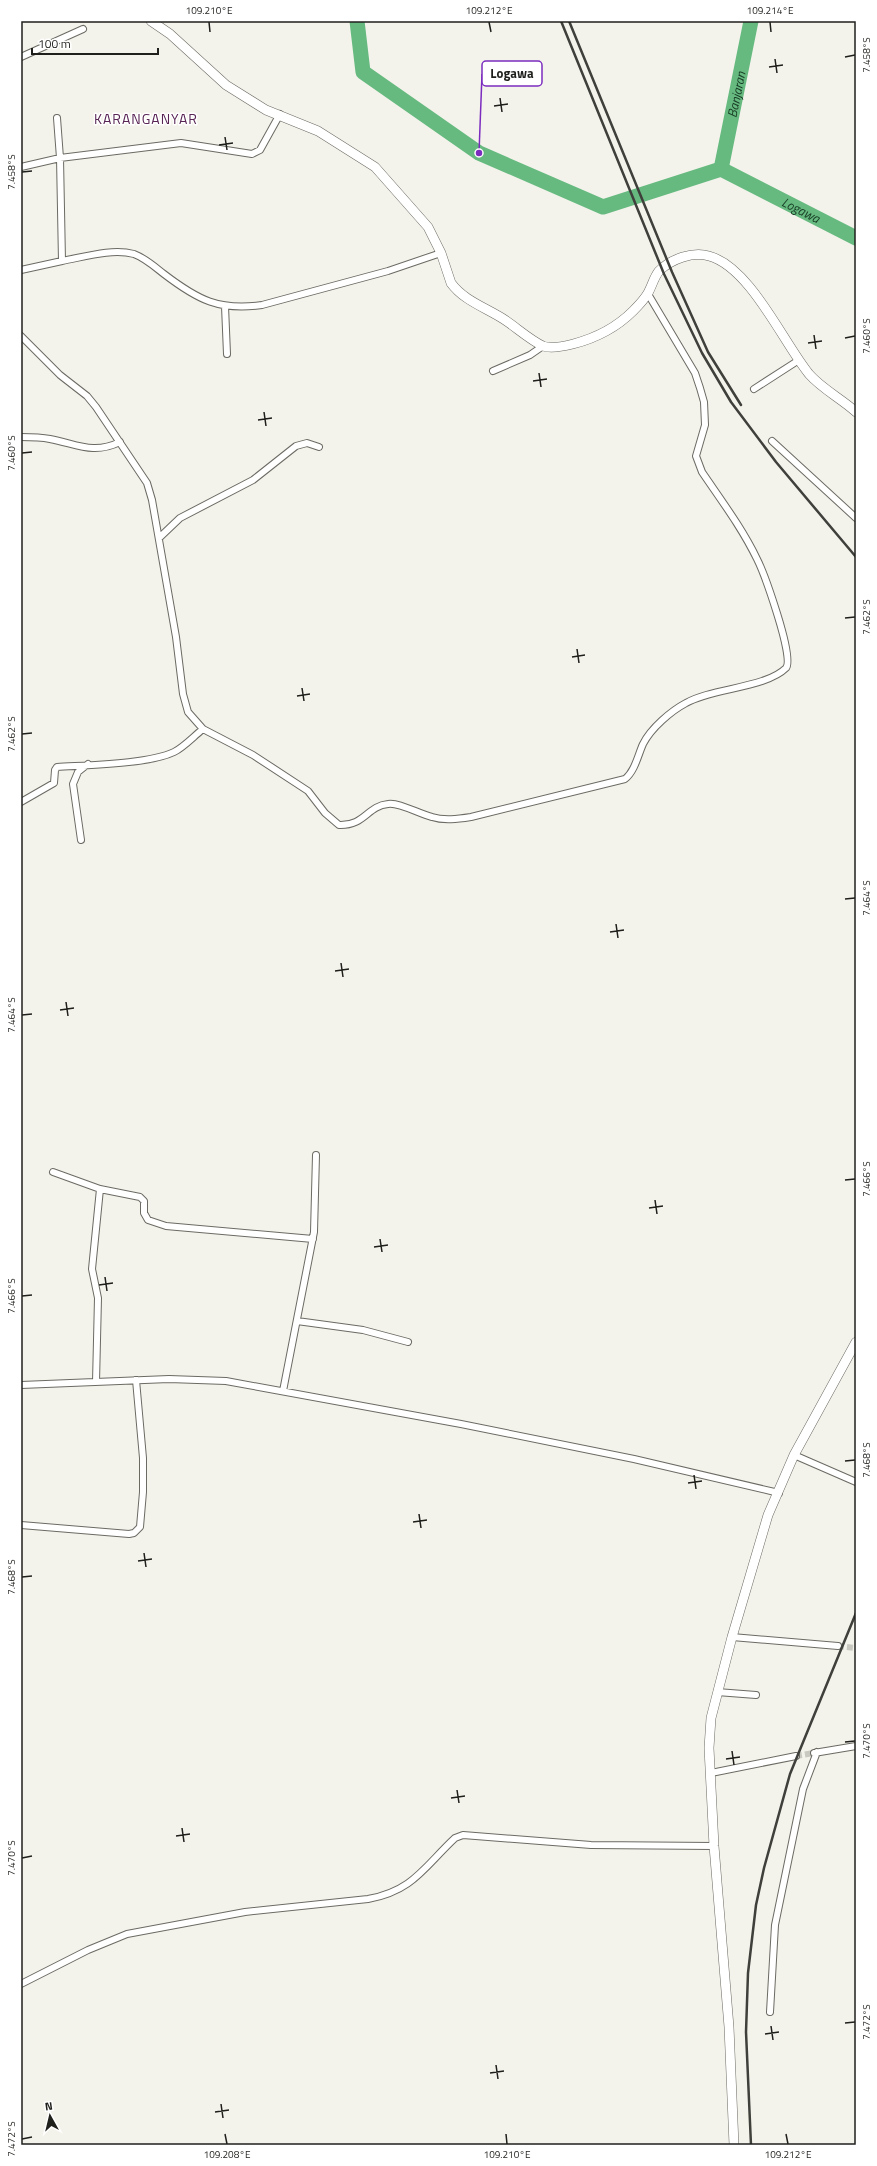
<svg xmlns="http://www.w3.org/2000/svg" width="877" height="2166" font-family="'Titillium Web',sans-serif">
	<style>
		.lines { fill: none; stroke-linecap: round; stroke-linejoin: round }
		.river { stroke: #66ba80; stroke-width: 15 }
		.street-tunnel { stroke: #c9c9c2; stroke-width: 6; stroke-dasharray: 6 3; stroke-linecap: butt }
		.street-casing { stroke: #6b6a63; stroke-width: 8 }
		.secondary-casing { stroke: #6b6a63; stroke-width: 10 }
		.street { stroke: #fff; stroke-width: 6 }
		.secondary { stroke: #fff; stroke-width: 9 }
		.rail { stroke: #3f3f3b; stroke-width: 2.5 }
		.ticks { fill: none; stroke: #1f1f1c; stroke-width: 1.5 }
		.labels { text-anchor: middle; stroke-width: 3; stroke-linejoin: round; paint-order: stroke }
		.water-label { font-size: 13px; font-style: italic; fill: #173b23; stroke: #fff }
		.quarter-label { font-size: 14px; letter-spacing: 1px; fill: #582555; stroke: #fff }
		.leader { fill: none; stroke: #7b2cbf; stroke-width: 1.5 }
		.callout-dot { fill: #7b2cbf; stroke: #fff; stroke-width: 1.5 }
		.callout { fill: #fff; stroke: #7b2cbf; stroke-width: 1.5 }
		.callout-label { font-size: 13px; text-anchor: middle; font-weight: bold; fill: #1f1f1c }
		.neatline { fill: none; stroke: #1f1f1c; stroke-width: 1.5 }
		.ticks-label { font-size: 10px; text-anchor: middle; fill: #1f1f1c }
	</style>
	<rect width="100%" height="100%" fill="#f4f3eb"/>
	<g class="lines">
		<g class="river">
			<path id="s1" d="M357,21l6,51 116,81 124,54 118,-38 135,69"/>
			<path id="s2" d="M721,169l30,-148"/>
		</g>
		<path class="street-tunnel" d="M838,1646l18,2
			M796,1756l18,-3"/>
		<defs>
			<path id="street" d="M21,57l62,-28
				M21,167l39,-9 -3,-40
				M62,261c22,-4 50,-13 72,-7 11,4 21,13 30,20 34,26 55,37 98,31l126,-34 53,-18
				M21,270l41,-9 -2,-103 121,-15 71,11 8,-4 20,-36
				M225,306l2,48
				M21,336l39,39 27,21 9,11 51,76 5,17 24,137 7,57 5,18 15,17 50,26 55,36 17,22 14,12c26,1 28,-19 49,-21 11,-2 31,10 44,13 12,4 26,2 39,0l154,-38c10,-8 13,-24 18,-35 8,-16 28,-33 43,-41 26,-15 80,-15 100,-35 9,-10 -22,-95 -29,-109 -15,-31 -36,-59 -55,-87l-6,-16 9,-31 -1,-23 -4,-14 -5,-15 -47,-79
				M493,371l37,-16 13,-9
				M754,389l45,-29
				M21,437c9,0 19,0 29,2 27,5 43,16 70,3
				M772,441l84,77
				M159,538l21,-20 73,-38 43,-34 11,-3 12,4
				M21,802l33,-19 1,-13 2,-3c30,-2 92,-3 117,-15 10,-5 20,-16 29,-23
				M81,840l-8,-56 5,-12 10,-8
				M53,1172l47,17 40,8 4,4v12l4,7 18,6 147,13
				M297,1321l66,9 45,12
				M96,1382l2,-84 -6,-29 8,-80
				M21,1385l148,-6 57,2 235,43 173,35 145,34
				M283,1391l31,-159 2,-77
				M794,1455l62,27
				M21,1525l108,9 5,-1 6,-6 3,-35v-34l-7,-78
				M732,1637l106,9
				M717,1692l39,3
				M814,1753l42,-7
				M711,1773l85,-17
				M21,1984l67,-34 39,-16 118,-22 123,-13c45,-8 56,-32 87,-61l8,-3 128,10 123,1
				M770,2012l5,-87 28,-136 14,-37"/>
			<path id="secondary" d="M151,21l19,13 56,51 40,25 52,21 57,36 53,60 13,26 10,30c13,18 36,25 54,37 12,8 25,20 38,26 7,3 22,0 30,-2 23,-6 42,-15 60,-33 5,-5 11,-11 15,-18 4,-7 6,-16 11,-22 12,-12 34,-20 50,-15 41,11 74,86 100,118 13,15 33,25 47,38
				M734,2145l-5,-118 -15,-181 -5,-98 2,-30 21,-81 36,-122 26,-60 62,-113"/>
		</defs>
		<use href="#street" class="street-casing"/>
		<use href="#secondary" class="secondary-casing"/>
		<use href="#street" class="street"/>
		<use href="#secondary" class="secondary"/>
		<path class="rail" d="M561,21l103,253 38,79 29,49 45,60 80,95
			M569,21l103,251 36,80 33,53
			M751,2145l-5,-113 2,-59 8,-68 8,-37 26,-94 66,-161"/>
	</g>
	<path class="ticks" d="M209,22l1,10M489,22l2,10M770,22l1,10M845,57l10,-2M775,59l2,14M769,67l14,-2M500,98l2,14M494,106l14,-2M225,137l2,13M219,145l14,-2M22,172l10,-1M814,335l2,14M845,338l10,-2M808,343l14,-2M539,373l2,14M533,381l14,-2M264,412l2,14M258,420l14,-2M22,453l10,-1M845,618l10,-1M577,649l2,14M572,657l13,-2M302,688l2,13M297,696l13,-2M22,734l10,-1M845,899l10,-1M616,924l2,14M610,932l14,-2M341,963l2,14M335,971l14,-2M66,1002l2,14M60,1010l14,-2M22,1015l10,-1M845,1180l10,-1M655,1200l2,14M649,1208l14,-2M380,1239l2,13M374,1247l14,-2M105,1277l2,14M99,1285l14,-2M22,1296l10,-1M845,1461l10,-1M694,1475l2,14M688,1483l14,-2M419,1514l2,14M413,1522l14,-2M144,1553l2,14M138,1561l14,-2M22,1577l10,-1M845,1742l10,-1M732,1751l2,14M726,1759l14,-2M457,1790l2,13M451,1798l14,-2M182,1828l2,14M176,1836l14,-2M22,1858l10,-2M845,2023l10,-1M771,2026l2,14M765,2034l14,-2M496,2065l2,14M490,2073l14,-2M221,2104l2,14M215,2112l14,-2M225,2134l2,10M506,2134l1,10M786,2134l2,10M22,2139l10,-2"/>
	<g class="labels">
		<g class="water-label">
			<text dy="5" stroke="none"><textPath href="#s2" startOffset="76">Banjaran</textPath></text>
			<text dy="5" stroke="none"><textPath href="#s1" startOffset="542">Logawa</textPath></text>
		</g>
		<g class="quarter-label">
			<text x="146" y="124">KARANGANYAR</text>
		</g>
	</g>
	<path class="leader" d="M479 153L482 74"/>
	<circle class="callout-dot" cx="479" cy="153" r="4"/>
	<rect class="callout" x="482" y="61" width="60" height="25" rx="4"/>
	<g class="callout-label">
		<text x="512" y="78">Logawa</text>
	</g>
	<rect width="877" height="2166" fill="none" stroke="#ffffff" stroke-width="44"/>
	<g transform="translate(50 2116) rotate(352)" stroke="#ffffff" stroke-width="3" paint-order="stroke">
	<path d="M0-3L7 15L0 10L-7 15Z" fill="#1f1f1c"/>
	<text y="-6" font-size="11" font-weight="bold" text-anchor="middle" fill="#1f1f1c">N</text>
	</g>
	<path d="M32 48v6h126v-6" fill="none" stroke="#1f1f1c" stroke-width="2"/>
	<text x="38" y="48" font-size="12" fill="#1f1f1c" stroke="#ffffff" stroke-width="3" paint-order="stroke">100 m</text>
	<rect x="22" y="22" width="833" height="2122" class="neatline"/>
	<g class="ticks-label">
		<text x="209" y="14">109.210°E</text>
		<text x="489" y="14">109.212°E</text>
		<text x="770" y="14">109.214°E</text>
		<text transform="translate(866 55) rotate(-90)" y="4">7.458°S</text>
		<text transform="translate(11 172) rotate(-90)" y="4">7.458°S</text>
		<text transform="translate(866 336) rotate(-90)" y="4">7.460°S</text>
		<text transform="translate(11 453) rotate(-90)" y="4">7.460°S</text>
		<text transform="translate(866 617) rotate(-90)" y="4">7.462°S</text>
		<text transform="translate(11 734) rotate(-90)" y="4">7.462°S</text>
		<text transform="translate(866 898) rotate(-90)" y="4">7.464°S</text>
		<text transform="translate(11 1015) rotate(-90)" y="4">7.464°S</text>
		<text transform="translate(866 1179) rotate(-90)" y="4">7.466°S</text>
		<text transform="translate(11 1296) rotate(-90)" y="4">7.466°S</text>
		<text transform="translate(866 1460) rotate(-90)" y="4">7.468°S</text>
		<text transform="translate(11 1577) rotate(-90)" y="4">7.468°S</text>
		<text transform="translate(866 1741) rotate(-90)" y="4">7.470°S</text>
		<text transform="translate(11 1858) rotate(-90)" y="4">7.470°S</text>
		<text transform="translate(866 2022) rotate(-90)" y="4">7.472°S</text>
		<text transform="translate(11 2139) rotate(-90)" y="4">7.472°S</text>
		<text x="227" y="2158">109.208°E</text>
		<text x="507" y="2158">109.210°E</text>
		<text x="788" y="2158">109.212°E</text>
	</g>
</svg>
